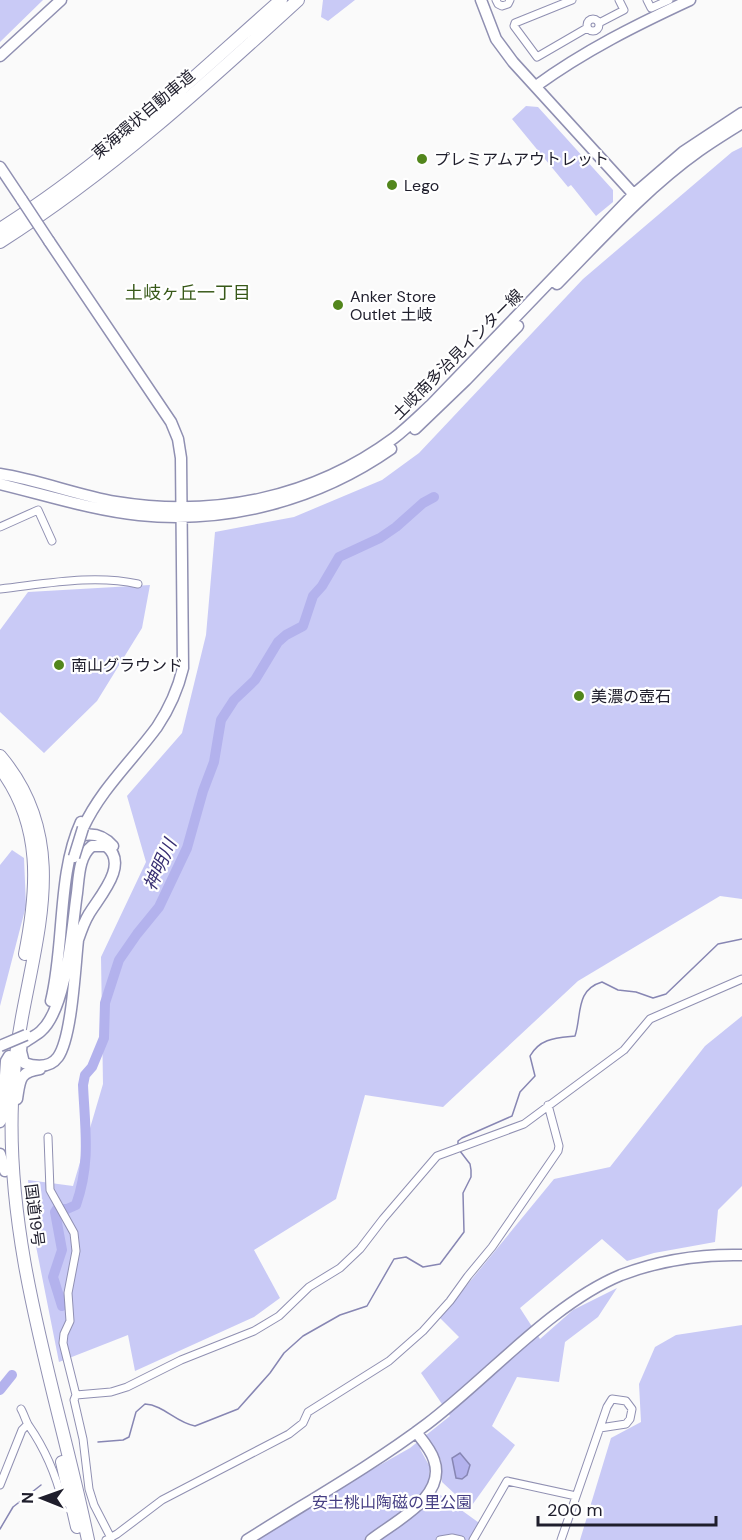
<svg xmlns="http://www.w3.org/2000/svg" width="742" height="1540" font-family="'DM Sans','Noto Sans JP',sans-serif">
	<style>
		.green { fill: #c9caf6 }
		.water { fill: #b3b2ed; stroke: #8786b3; stroke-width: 1.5 }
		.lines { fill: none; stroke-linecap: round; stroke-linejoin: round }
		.stream { stroke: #8786b3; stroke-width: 1.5 }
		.river { stroke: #b3b2ed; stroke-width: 10 }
		.street-casing { stroke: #9090b2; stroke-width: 9 }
		.secondary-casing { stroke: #9090b2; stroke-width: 13 }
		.highway-casing { stroke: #9090b2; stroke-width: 14 }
		.street { stroke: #fff; stroke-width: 7 }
		.secondary { stroke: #fff; stroke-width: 10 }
		.highway { stroke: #fff; stroke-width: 12 }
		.secondary-bridge-casing { stroke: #9090b2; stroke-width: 13; stroke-linecap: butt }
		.secondary-bridge { stroke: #fff; stroke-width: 10 }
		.poi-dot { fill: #52861c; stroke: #fff; stroke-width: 2 }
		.labels { text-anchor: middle; stroke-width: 4.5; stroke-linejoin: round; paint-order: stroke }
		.street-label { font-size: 16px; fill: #1f1e2c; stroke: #fff }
		.poi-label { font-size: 16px; fill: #1f1e2c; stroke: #fff; text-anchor: start }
		.park-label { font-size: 16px; fill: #453e83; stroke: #fff }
		.neighbourhood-label { font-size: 18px; fill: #385919; stroke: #fff }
		.water-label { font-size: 18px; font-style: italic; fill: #362d71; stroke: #fff }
	</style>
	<rect width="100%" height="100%" fill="#fafafa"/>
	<path class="green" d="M0,0h43l-43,42z
		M323,0h32l-27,21 -7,-4z
		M526,106l12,1 75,83v12l-17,14 -25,-31 -3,2 -56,-68z
		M742,147v752l-22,-3 -142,85 -135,126 -78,-12 -29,104 -82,51 26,48 -26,19 -119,54 -7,-36 -69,27 -26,-131 -5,-51 45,6 30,-102 -2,-127 45,-95 -19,-66 55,-63 24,-98 9,-103 79,-15 88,-37 37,-27 164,-174 149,-127z
		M150,585l-8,43 -45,73 -53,52 -44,-41v-82l28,-38z
		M12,850l12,8 2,48 -26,100v-141z
		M742,1016v170l-24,24 -3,32 -61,11 -27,8 -25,-22 -82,69 20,31 33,-29 44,-22 -19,29 -33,25 -6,40 -42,-5 -25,49 23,19 -45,63 -28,-26 -1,-22 -11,-19 -10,8 10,18 -2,19 54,39 -9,15h-215l90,-57 62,-35 40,-32 -29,-43 38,-36 -19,-19 114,-139 56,-12 95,-121z
		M742,1325v215h-162l31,-102 30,-16 -2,-38 16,-37 21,-12z"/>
	<path class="water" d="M460,1453l10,12 -3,10 -5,4 -6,-1 -4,-20z"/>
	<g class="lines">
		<path class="stream" d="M458,1144v-3l4,-3 50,-22 8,-24 15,-16 -5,-20c10,-18 26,-18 45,-20 7,-21 0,-46 27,-54l16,8 18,2 17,6 13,-4 52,-50 24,-5
			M98,1442l25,-2 6,-3 7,-25 9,-8c19,1 31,19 50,22l43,-17 32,-36 14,-20 19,-17 37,-21 27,-9 27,-47 12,-2 17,10 17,-3 24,-32 -1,-39 8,-16v-7l-1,-6 -10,-13
			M0,1529l13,-22 28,-22"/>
		<path class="river" d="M62,1306l-9,-29 9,-27 -7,-38 2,-3h10l9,-4c15,-43 9,-76 7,-120l2,-10 7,-8 12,-29 1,-35 14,-43 18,-26 22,-27 28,-59 16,-57 11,-29 7,-42 13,-20 21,-20 23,-38 8,-7 17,-9 10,-30 9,-10 17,-29 41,-19 16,-11 27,-24 11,-6
			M0,1390l12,-15"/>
		<defs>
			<path id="street" d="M496,0l2,4 4,2 6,-2 2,-4
				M572,0l-57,23 -1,3 23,31 50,-29
				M647,0l4,8 18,-8
				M587 25a6 6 0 1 1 12 0a6 6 0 1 1-12 0Z
				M599,23l25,-13 -5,-10
				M0,527l38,-17 14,31
				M0,589c45,-5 93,-15 138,-5
				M48,1137l2,53 24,43 2,18 -8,42 2,28 -6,13 -1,9 13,52 -2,5 9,39 6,50 5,16 17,33
				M76,1395l35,-3 16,-5 54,-27 73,-29 25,-15 30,-29 31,-19 20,-19 23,-30 54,-63 87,-32 100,-74 26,-31 92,-40
				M21,1409c3,5 5,13 8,17 16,23 27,49 34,77h9
				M0,1485l22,-55 5,-5
				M106,1540l11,-6 45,-34 127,-66 14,-11 5,-11 81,-51 34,-30 27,-30 18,-25 24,-29 66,-96 1,-5 -11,-41
				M440,1540l12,-2 9,2
				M473,1540l34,-59 69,15
				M561,1540l46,-133 5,-8 14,2 6,8 -2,10 -4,5 -26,4"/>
			<path id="secondary" d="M481,0l15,39 17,23 124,136
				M0,56l61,-56
				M536,86c48,-35 100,-61 154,-86
				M0,167l22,33
				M49,241l122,181 7,17 3,19 2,210c-5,21 -14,41 -26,59 -25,34 -56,62 -74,101
				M557,284c45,-46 90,-96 142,-133 14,-10 29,-19 43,-28
				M415,429l51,-49 52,-54
				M0,474c39,6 76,21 116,28 98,16 197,-4 278,-64 13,-10 25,-22 37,-33l202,-210 50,-43 59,-39
				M0,484c46,11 92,26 139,31 89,9 179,-15 252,-66
				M84,835c12,-2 21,2 29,11
				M51,1001c14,-56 6,-127 30,-179
				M22,1040l-1,11 3,12c12,4 26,5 34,-6 14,-20 17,-90 20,-117 3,-9 6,-18 11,-26 10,-17 41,-50 17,-68h-14c-13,10 -13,30 -15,47 -5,34 -10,115 -36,138 -4,4 -11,7 -16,11
				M17,1099c3,-19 2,-27 23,-30
				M0,1122l2,-3 4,-58 3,-5
				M0,1154l5,17
				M247,1540c60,-38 123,-73 180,-116 61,-46 124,-120 194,-149 39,-15 80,-21 121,-20
				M371,1540c24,-19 76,-43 63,-80 -3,-10 -11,-19 -18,-28"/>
			<path id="highway" d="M0,229c103,-64 190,-149 281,-229
				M0,242c109,-69 203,-155 298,-242
				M0,756c68,80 39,169 22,261 -5,27 -9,57 -10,85 -6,150 46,293 76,438
				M0,768c43,57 38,121 25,186
				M62,1462l15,65"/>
		</defs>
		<use href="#street" class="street-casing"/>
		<use href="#secondary" class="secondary-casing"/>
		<use href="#highway" class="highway-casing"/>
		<use href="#street" class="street"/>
		<use href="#secondary" class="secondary"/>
		<use href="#highway" class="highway"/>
		<defs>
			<path id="secondary-bridge" d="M22,200l27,41
				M74,857l9,-29
				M0,1046l26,-11"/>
		</defs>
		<use href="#secondary-bridge" class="secondary-bridge-casing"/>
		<use href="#secondary-bridge" class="secondary-bridge"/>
	</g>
	<g class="poi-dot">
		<circle cx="422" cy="159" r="6"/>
		<circle cx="392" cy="185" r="6"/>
		<circle cx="338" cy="305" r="6"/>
		<circle cx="59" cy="665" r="6"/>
		<circle cx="579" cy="696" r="6"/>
	</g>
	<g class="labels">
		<g class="street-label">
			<text transform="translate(143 114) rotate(-40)" y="6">東海環状自動車道</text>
			<text transform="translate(457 354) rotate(-45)" y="6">土岐南多治見インター線</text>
			<text transform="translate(35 1215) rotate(83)" y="6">国道19号</text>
		</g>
		<g class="poi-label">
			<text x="434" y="165">プレミアムアウトレット</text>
			<text x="404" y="191">Lego</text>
			<text x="350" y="302">Anker Store<tspan x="350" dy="18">Outlet 土岐</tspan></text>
			<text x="71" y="671">南山グラウンド</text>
			<text x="591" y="702">美濃の壺石</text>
		</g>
		<g class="park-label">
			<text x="392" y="1508">安土桃山陶磁の里公園</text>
		</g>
		<g class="neighbourhood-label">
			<text x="188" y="299">土岐ヶ丘一丁目</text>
		</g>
		<g class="water-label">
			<text transform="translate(160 865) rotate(-66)" y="6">神明川</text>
		</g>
	</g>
	<g transform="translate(42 1498) rotate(271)" stroke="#ffffff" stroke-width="4.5" paint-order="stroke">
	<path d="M0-4.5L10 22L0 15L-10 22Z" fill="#1f1e2c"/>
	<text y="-9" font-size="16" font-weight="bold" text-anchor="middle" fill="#1f1e2c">N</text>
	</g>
	<path d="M538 1516v9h178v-9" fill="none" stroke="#1f1e2c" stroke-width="3"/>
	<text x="547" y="1516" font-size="18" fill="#1f1e2c" stroke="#ffffff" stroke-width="4.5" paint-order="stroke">200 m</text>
</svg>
